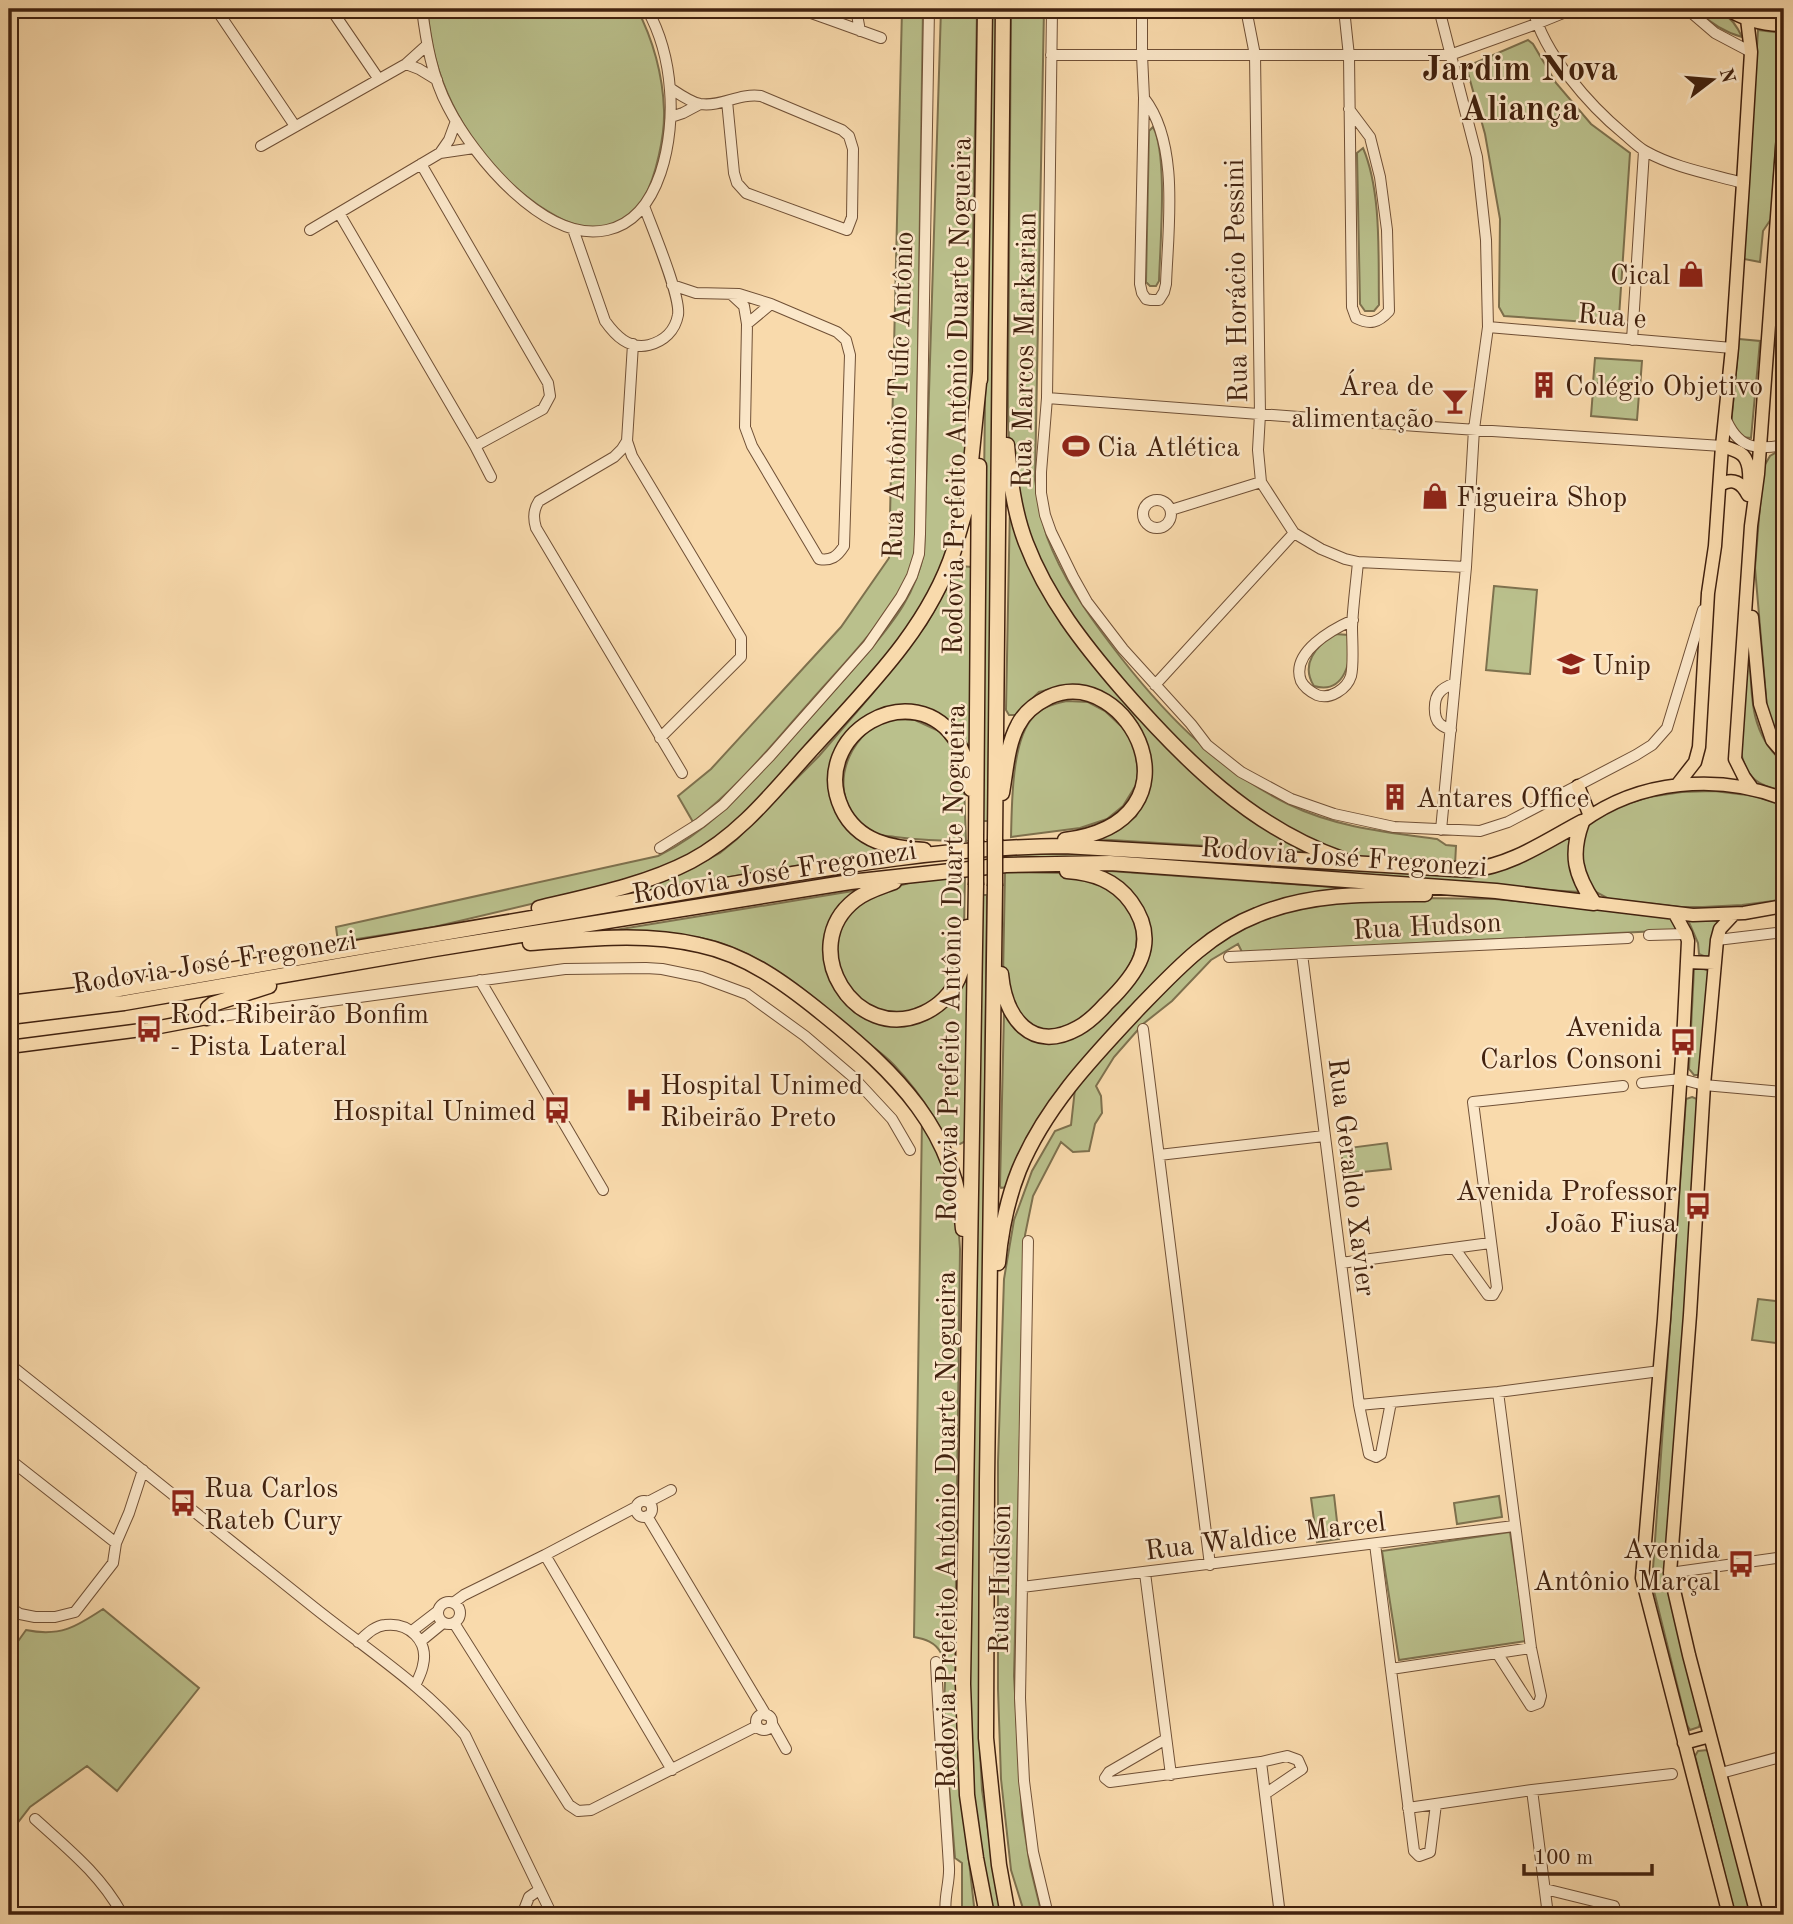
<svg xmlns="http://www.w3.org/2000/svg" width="1793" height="1924" font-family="'Old Standard TT',serif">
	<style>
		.green { fill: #bac08c; stroke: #7e714e; stroke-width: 2 }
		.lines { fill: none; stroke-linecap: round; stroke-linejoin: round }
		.minor-casing { stroke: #705036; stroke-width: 12 }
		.major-casing { stroke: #42220f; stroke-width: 15 }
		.highway-casing { stroke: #42220f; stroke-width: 17 }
		.minor { stroke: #fbe7c9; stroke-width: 10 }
		.major { stroke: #f9daac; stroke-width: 12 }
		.highway { stroke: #f9daac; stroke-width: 14 }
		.highway-bridge-casing { stroke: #42220f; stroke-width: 17; stroke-linecap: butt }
		.highway-bridge { stroke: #f9daac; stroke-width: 14 }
		.labels { text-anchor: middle; stroke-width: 5; stroke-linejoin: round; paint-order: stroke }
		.poi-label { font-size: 28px; fill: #42220f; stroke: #fbe7c9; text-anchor: start }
		.street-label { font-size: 28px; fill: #42220f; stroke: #fbe7c9 }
		.district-label { font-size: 35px; font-weight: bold; fill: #42220f; stroke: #fbe7c9 }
	</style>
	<rect width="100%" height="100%" fill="#f9daac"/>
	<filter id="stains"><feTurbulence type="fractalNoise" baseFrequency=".00286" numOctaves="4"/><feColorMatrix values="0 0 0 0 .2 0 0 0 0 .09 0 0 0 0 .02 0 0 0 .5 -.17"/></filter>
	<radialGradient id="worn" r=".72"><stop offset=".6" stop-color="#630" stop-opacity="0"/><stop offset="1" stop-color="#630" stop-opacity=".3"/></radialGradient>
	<path class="green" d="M427,9h210c16,30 26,67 27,101 1,25 -8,66 -20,88 -6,12 -23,24 -37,28 -26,6 -48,-7 -69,-21 -48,-33 -86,-87 -102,-144 -5,-17 -7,-35 -9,-52z
		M902,9h21l-8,542c-10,54 -71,111 -106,152 -37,41 -71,85 -116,119l-15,-26 33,-27 130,-142 48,-69z
		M941,9h36l-7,409 -6,69 -17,68 -32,68 -166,191 -67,48 -71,23 -177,42 -96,15 -2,-15 322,-71c51,-25 84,-63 121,-104 30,-33 60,-66 89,-100 27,-32 48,-59 56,-100z
		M990,9h7l-9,812h-5l1,-339z
		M1011,9h33l-9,471c3,19 6,38 12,57 15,40 39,75 65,109 47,62 104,123 176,158 47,23 97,28 149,35l9,6 10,1 -1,19 -101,-5 -45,-20 -67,-40 -92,-83 -95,-124 -32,-72 -14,-77 -1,-40z
		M1695,9c25,0 36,4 47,28 -19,-5 -33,-15 -47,-28z
		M1758,30l25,3 -12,186 -8,12 -3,31 -16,-3z
		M1528,40l5,4 23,39 35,41 39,29 -11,164 -4,7 -111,-8 -5,-9 1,-88 -15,-85 -17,-61 2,-8z
		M1153,127c15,27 7,119 6,154l-3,5h-6l-4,-4 3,-151z
		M1363,148c19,44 15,110 16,157l-5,6h-9l-5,-7 -3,-151z
		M1739,339l21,2 -9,97 -21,-2z
		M1595,358l47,3 -2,26 -47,-4z
		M1593,390l46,4 -2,26 -46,-4z
		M1780,450h4v292l-11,-17 -6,-17 -12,-140 8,-100 7,-12z
		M1010,504l13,42 131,186 34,37 29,25 33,26 56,32 -211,-13 22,-8 19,-15 13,-26 2,-22 -5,-21 -53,-56 -29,-5 -25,6 -23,23h-7l-3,-5z
		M959,566l13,1 -1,188 -16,-24 -61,-24 -53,35 -10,21 -1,26 55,62 -250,42 -4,-2 68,-27 21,-11 17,-14 82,-83 53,-62 54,-69z
		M1494,586l43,4 -7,84 -44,-4z
		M1335,634l14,1c4,24 -4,60 -35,51 -14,-22 2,-40 21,-52z
		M1750,655c1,41 0,80 34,108v28c-25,-5 -38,-12 -43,-39l6,-96z
		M1067,701l21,1 17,9 17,16 13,18 3,28 -2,12 -13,21 -16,13 -27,9 -69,9c1,-31 0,-98 23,-121 10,-10 20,-12 33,-15z
		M891,719l24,1 26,12 14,20 9,31 2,58c-24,0 -47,-1 -71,-4 -7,-1 -15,-1 -21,-4 -41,-23 -38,-72 -7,-101 6,-6 17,-9 24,-13z
		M1714,791l41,5 29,9v93l-11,3 -31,4 -39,2h-23l-71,-8 -15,-8 -14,-24 5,-37 8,-10 23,-13 33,-10 33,-5z
		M1573,833c-9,21 -3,41 8,59l-577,-34v-6l474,24 41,-14z
		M1096,870l278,20 -139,30 -132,120 -96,147 -6,1 -1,-2 4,-173c14,22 24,21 48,26l74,-50 18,-71z
		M1005,872l60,1 23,3 34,22 13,25 2,11 -1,14 -4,12 -8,15 -42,45 -29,11 -14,-1 -18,-10 -18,-43z
		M965,873l-1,60 -13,52 -29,23 -29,7 -40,-16 -19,-37 7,-41 29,-26 45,-14z
		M871,888l-27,16 -13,71 15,28 21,15 40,6 58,-45 3,3 -2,159 -6,3 -9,-1c-7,-8 -12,-18 -18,-27 -11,-18 -24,-35 -39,-51 -13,-14 -31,-24 -45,-37 -41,-37 -85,-74 -139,-88 -33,-8 -68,-7 -101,-9z
		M982,895h5l-8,765 1,92 2,38 19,125h-9l-19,-123 -5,-80z
		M1416,898l79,1 178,17 4,14 -435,22 -4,-8 -27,16 -39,41 -29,23 -29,33 -18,29 5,10 1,17 -7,11 -6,27 -16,1 -12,-10 -28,54 -8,39 -11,441 8,139 8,51 12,49h-17l-14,-45 -10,-91 -3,-90v-227l6,-183 10,-59 18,-49 23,-40 16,-6 4,-36 37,-44 78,-85 69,-42 52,-13z
		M1688,920l32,1 -9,34 -5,2 -7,-3 -1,-11z
		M1702,968l7,3 -9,104h-6l-5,-6 5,-100z
		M1692,1097l5,2 6,7 -37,470 35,143 -2,8 -9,3 -3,-5 -35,-142 34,-484z
		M922,1119l23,45 13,56 2,29 -5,413 4,110 16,143h-13v-52l-7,-5c-4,-50 -9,-101 -11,-152 0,-16 4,-38 -3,-53 -6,-11 -16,-14 -27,-16z
		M1387,1143l4,26 -47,5 -3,-25z
		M1758,1299l26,3v42l-32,-4z
		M1334,1495l5,44 -22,3 -6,-44z
		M1499,1496l3,21 -45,7 -3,-21z
		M1510,1532l16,109 -127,19 -17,-109z
		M103,1609l96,79 -82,103 -30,-25 -57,41 -21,27v-180l17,-24c34,7 50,-3 77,-21z
		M1707,1750l5,8 40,157h-17l-40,-159 3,-5z"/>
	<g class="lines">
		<defs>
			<path id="minor" d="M216,9l79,117
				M331,9l47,69
				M422,9c4,32 10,68 26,98 25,49 97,137 159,123 55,-12 67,-94 63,-140 -2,-28 -9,-56 -23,-81
				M800,9l31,11 19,-11
				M856,9l4,22
				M1052,9l-5,389 -6,74v21l4,22 6,17 22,45 14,25 36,47 68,75 16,21 34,27 50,27 43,15 60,13 86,4 28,-9 128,-67 16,-10 15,-17 36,-118
				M1142,9v46l2,43 -4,186 2,9 4,6 5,1h8l5,-8 2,-8c2,-56 14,-140 -22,-186
				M1246,9l9,46 5,359 -2,36 3,32 33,51 27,16 24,10 13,3 108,5
				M1344,9l5,47 3,251 4,11c14,7 22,5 33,-7l-2,-81 -7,-53 -10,-40 -21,-28
				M1439,9l38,148 9,83 2,87 -14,102 -8,138 -25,263
				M1533,9c11,45 56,96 91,125 7,6 14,13 21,17 30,17 66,23 98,32
				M1687,9l28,24 36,19
				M831,20l50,18
				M1051,55h399l86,-31 37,-15
				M406,64l13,5 18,11
				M670,88c9,6 20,14 30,16 22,3 38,-11 61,-8l81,34 7,6 4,13 -1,68 -5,13 -101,-37 -9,-10 -3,-10 -7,-72
				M671,117l12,-4 17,-9
				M261,146l145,-82 21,-19
				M440,153l9,-13 7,-19
				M421,164l127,219 2,13 -7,13 -68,37
				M339,213l136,233 16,31
				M573,229l32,92c10,14 24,29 44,24 15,-4 26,-14 29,-30 3,-19 -26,-87 -34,-109
				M310,230l130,-77 34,-5
				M672,285l24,8 43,1 32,10 66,28 9,8 4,15 -6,191c-7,11 -13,15 -25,13l-67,-113 -7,-19 2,-103 -3,-18 -13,-12
				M747,324l24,-20
				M1488,327l244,21
				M1632,340l12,-189
				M633,344l-6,97 5,15 109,182v19l-81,81
				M1047,398l370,28 305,20
				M1725,417c12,30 29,34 59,28
				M627,441l-5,8 -8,8 -75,44c-6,9 -6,17 -3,27l146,245
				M1143 514a14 14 0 1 1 28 0a14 14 0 1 1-28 0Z
				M1171,510l90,-28
				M1353,620c-20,9 -63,32 -52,61 3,6 10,11 16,14 13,5 30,-6 34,-19 3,-12 1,-36 1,-49 1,-22 4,-43 6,-65
				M1155,685l139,-152
				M1451,730c-4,-2 -8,-3 -11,-6 -7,-6 -7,-25 0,-32 3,-4 10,-7 15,-9
				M660,848l40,-25 23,-18 47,-49 98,-111 33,-48 11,-21 7,-22 1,-20 9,-525
				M1649,935l37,-1
				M1717,940l67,-8
				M1302,954l57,451 10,49 7,3 5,-3 10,-52
				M1229,957l399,-19
				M480,980l123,210
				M207,1018l358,-49 81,-1 16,1 39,8 46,17 58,42 48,41 39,42 18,31
				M1143,1029l67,536
				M1642,1083l39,-4 23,6 80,7
				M1159,1155l165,-19
				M1028,1241l-8,457 4,83 9,71 15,63
				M1455,1249l33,46h5l4,-7 -24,-186 150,-16
				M1341,1263l149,-20
				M9,1364c101,80 202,161 302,241 52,42 111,79 154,130l87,180
				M1359,1405l139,-13 162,-21
				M9,1459l107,84
				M636 1509a8 8 0 1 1 16 0a8 8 0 1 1-16 0Z
				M648,1502l23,-12
				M647,1516l119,199
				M1375,1544l39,307 5,5 11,-4 6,-48
				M545,1555l127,215
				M1145,1573l26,202
				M1670,1573l114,-16
				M1022,1587l492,-61
				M438 1613a11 11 0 1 1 22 0a11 11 0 1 1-22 0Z
				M453,1603l11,-8 81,-40 91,-48
				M9,1607l11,7 15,3h20l20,-5 38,-49 3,-20 13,-30 14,-43
				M454,1623l115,182 9,6 13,-1 166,-84
				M412,1631l26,-20
				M421,1641l22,-18
				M358,1642c8,-7 16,-16 27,-17 24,-3 44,16 38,40 -1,7 -5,14 -8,21
				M1497,1653l34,53 8,-3 2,-7 -10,-48 -33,-256
				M936,1662c3,69 9,137 13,205 1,16 -6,32 -3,48
				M1391,1669l140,-21
				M756 1722a8 8 0 1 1 16 0a8 8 0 1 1-16 0Z
				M772,1724l14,25
				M1166,1739l-57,33 -4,6 5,4 151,-20 26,-6 11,4 4,9 -37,25
				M1261,1762l19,153
				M1721,1773l63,-17
				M1532,1790l16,125
				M1408,1808l124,-18 140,-16
				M35,1819c33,30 65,55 87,95l3,1
				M1545,1889l69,17 2,8 -1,1
				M522,1915l7,-18 10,-7"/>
			<path id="major" d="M1727,9c17,11 36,16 57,16
				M1722,446c6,2 13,4 18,7 12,7 9,29 9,41
				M1720,485c13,-8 22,-2 28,10
				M1752,617l8,87 12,36 12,14
				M1677,785l18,-23 4,-15 9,-154 7,-47 7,-100 10,-98 11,-165 8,-131 -4,-33
				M1578,786l12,30
				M1752,788l-8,-11 -9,-18 16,-233 7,-52 26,-352
				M1582,822c57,-42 136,-49 202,-23
				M1594,903l99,12 51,-2 40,-7
				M1675,914l11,20 2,7 -5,101 -19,277 -22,259 87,337
				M1734,914l-14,15 -3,11 -13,145 -14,230 -20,258 19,82 68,260
				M1687,962l28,1
				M9,1047l140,-18 58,-11
				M1684,1743l26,-7"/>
			<path id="highway" d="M980,380l5,-371
				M1007,445c3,33 7,67 19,98 21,55 58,102 96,146 61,70 130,139 220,170
				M1002,793c4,-22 5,-48 16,-68 6,-12 19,-22 31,-28 79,-36 161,124 16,143
				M1582,822c-12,33 -7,52 12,81
				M995,839l8,-830
				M976,840l3,-374
				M924,850c-33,-2 -66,-8 -82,-41 -35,-74 73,-138 116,-66 8,14 10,31 13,46
				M894,882c-13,5 -28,9 -39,18 -60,47 0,145 69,113 15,-7 27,-19 34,-34 7,-16 7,-35 9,-52
				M976,885l-13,799 4,111 9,63 11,57
				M995,886l-8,594 -1,258 13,127 9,50
				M539,908c50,-12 106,-23 152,-47 49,-26 83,-70 119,-110 55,-61 118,-121 144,-201 4,-15 9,-31 13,-46 3,-13 3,-28 4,-42 3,-30 6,-60 9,-89
				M530,943c57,-4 114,-11 169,2 48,10 87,39 124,69 72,58 134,117 140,215
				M1001,974c4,43 30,80 77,54 11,-6 20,-15 28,-24 30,-29 55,-61 25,-102 -16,-22 -38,-29 -64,-31
				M9,1003l93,-11c184,-32 369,-64 553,-95 135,-22 271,-50 409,-51l406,24c41,-4 76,-29 112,-48
				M9,1017l115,-14 311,-54 415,-67 156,-17 104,-2 386,28 98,12
				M207,1018l1,-10 5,-4 56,-18
				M998,1263c3,-32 9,-63 21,-93 26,-63 73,-112 119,-161 36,-37 70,-75 119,-94 53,-22 111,-21 168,-21"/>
		</defs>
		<use href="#minor" class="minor-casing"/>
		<use href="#major" class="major-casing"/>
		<use href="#highway" class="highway-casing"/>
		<use href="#minor" class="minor"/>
		<use href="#major" class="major"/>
		<use href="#highway" class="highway"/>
		<defs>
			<path id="highway-bridge" d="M995,839v47
				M976,885v-45"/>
		</defs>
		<use href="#highway-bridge" class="highway-bridge-casing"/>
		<use href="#highway-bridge" class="highway-bridge"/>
	</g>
	<defs>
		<symbol id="shop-bare" viewBox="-9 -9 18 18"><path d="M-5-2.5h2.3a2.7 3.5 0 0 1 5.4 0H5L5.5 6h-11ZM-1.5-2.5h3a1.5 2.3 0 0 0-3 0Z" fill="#8f2418" stroke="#fbe7c9" stroke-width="2.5" paint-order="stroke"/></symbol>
		<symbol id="building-bare" viewBox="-9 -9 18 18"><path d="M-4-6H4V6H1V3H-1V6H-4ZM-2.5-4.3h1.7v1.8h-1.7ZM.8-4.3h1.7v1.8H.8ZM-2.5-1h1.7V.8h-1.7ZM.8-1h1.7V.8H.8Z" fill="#8f2418" stroke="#fbe7c9" stroke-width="2.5" paint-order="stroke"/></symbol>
		<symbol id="bar-bare" viewBox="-9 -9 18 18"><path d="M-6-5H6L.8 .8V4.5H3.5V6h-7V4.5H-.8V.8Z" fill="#8f2418" stroke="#fbe7c9" stroke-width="2.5" paint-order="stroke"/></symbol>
		<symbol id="stadium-bare" viewBox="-9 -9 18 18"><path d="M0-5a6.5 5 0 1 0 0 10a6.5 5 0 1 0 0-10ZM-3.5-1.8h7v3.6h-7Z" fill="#8f2418" stroke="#fbe7c9" stroke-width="2.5" paint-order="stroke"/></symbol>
		<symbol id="university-bare" viewBox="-9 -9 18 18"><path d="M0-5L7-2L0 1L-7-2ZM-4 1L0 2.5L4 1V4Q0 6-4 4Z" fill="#8f2418" stroke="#fbe7c9" stroke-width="2.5" paint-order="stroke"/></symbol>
		<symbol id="bus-bare" viewBox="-9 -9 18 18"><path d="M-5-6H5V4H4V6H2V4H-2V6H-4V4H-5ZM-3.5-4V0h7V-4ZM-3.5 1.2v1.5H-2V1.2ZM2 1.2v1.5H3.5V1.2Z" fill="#8f2418" stroke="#fbe7c9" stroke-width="2.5" paint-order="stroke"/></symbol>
		<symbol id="hospital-bare" viewBox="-9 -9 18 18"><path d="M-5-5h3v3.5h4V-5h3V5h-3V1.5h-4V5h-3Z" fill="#8f2418" stroke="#fbe7c9" stroke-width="2.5" paint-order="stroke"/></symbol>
	</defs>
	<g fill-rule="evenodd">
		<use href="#shop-bare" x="1672" y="255" width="38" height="38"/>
		<use href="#building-bare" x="1525" y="366" width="38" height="38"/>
		<use href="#bar-bare" x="1436" y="382" width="38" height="38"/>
		<use href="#stadium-bare" x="1057" y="427" width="38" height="38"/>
		<use href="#shop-bare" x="1416" y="477" width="38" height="38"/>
		<use href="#university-bare" x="1552" y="645" width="38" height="38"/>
		<use href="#building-bare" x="1376" y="778" width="38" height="38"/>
		<use href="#bus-bare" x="130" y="1010" width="38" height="38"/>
		<use href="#bus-bare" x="1664" y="1023" width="38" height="38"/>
		<use href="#hospital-bare" x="620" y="1081" width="38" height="38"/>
		<use href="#bus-bare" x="538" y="1091" width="38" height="38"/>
		<use href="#bus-bare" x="1679" y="1187" width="38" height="38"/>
		<use href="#bus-bare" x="164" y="1484" width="38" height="38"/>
		<use href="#bus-bare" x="1722" y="1545" width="38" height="38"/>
	</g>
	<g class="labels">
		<g class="poi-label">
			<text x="1670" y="284" text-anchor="end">Cical</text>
			<text x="1434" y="395" text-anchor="end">Área de<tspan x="1434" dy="32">alimentação</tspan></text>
			<text x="1565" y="395">Colégio Objetivo</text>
			<text x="1097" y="456">Cia Atlética</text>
			<text x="1456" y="506">Figueira Shop</text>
			<text x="1592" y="674">Unip</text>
			<text x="1416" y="807">Antares Office</text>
			<text x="170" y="1023">Rod. Ribeirão Bonfim<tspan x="170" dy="32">- Pista Lateral</tspan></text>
			<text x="1662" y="1036" text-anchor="end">Avenida<tspan x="1662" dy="32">Carlos Consoni</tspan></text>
			<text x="660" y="1094">Hospital Unimed<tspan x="660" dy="32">Ribeirão Preto</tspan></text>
			<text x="536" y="1120" text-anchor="end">Hospital Unimed</text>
			<text x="1677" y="1200" text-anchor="end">Avenida Professor<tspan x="1677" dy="32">João Fiusa</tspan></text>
			<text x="204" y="1497">Rua Carlos<tspan x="204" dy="32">Rateb Cury</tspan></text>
			<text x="1720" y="1558" text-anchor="end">Avenida<tspan x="1720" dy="32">Antônio Marçal</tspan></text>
		</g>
		<g class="street-label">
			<text transform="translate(1235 281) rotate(-91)" y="10">Rua Horácio Pessini</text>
			<text transform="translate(1612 315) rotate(5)" y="10">Rua e</text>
			<text transform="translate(1023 350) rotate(-89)" y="10">Rua Marcos Markarian</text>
			<text transform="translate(897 395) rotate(-88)" y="10">Rua Antônio Tufic Antônio</text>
			<text transform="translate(956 396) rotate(-89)" y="10">Rodovia Prefeito Antônio Duarte Nogueira</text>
			<text transform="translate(1344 856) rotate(4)" y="10">Rodovia José Fregonezi</text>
			<text transform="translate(774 871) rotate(-9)" y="10">Rodovia José Fregonezi</text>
			<text transform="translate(1427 925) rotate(-3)" y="10">Rua Hudson</text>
			<text transform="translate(214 961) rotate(-9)" y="10">Rodovia José Fregonezi</text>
			<text transform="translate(950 963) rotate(-89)" y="10">Rodovia Prefeito Antônio Duarte Nogueira</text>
			<text transform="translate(1353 1177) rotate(83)" y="10">Rua Geraldo Xavier</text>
			<text transform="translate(945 1530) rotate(-90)" y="10">Rodovia Prefeito Antônio Duarte Nogueira</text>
			<text transform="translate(1265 1535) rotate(-7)" y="10">Rua Waldice Marcel</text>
			<text transform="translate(999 1579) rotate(-89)" y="10">Rua Hudson</text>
		</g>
		<g class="district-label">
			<text x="1520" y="80">Jardim Nova<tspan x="1520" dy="40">Aliança</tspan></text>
		</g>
	</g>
	<rect width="1793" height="1924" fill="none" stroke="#f9daac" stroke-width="35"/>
	<rect x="10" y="10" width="1772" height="1903" fill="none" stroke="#42220f" stroke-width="3.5"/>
	<rect x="18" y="18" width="1758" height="1889" fill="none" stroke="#42220f" stroke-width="2"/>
	<g transform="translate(1712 80) rotate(74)" stroke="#fbe7c9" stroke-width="5" paint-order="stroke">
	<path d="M0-5L12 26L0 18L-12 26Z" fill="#42220f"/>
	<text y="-10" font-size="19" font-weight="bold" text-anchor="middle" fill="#42220f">N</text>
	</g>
	<path d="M1524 1864v10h128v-10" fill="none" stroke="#42220f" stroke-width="3.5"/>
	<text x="1534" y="1864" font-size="21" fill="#42220f" stroke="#fbe7c9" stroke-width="5" paint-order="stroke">100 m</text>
	<rect width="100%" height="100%" filter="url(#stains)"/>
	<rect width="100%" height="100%" fill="url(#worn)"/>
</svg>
